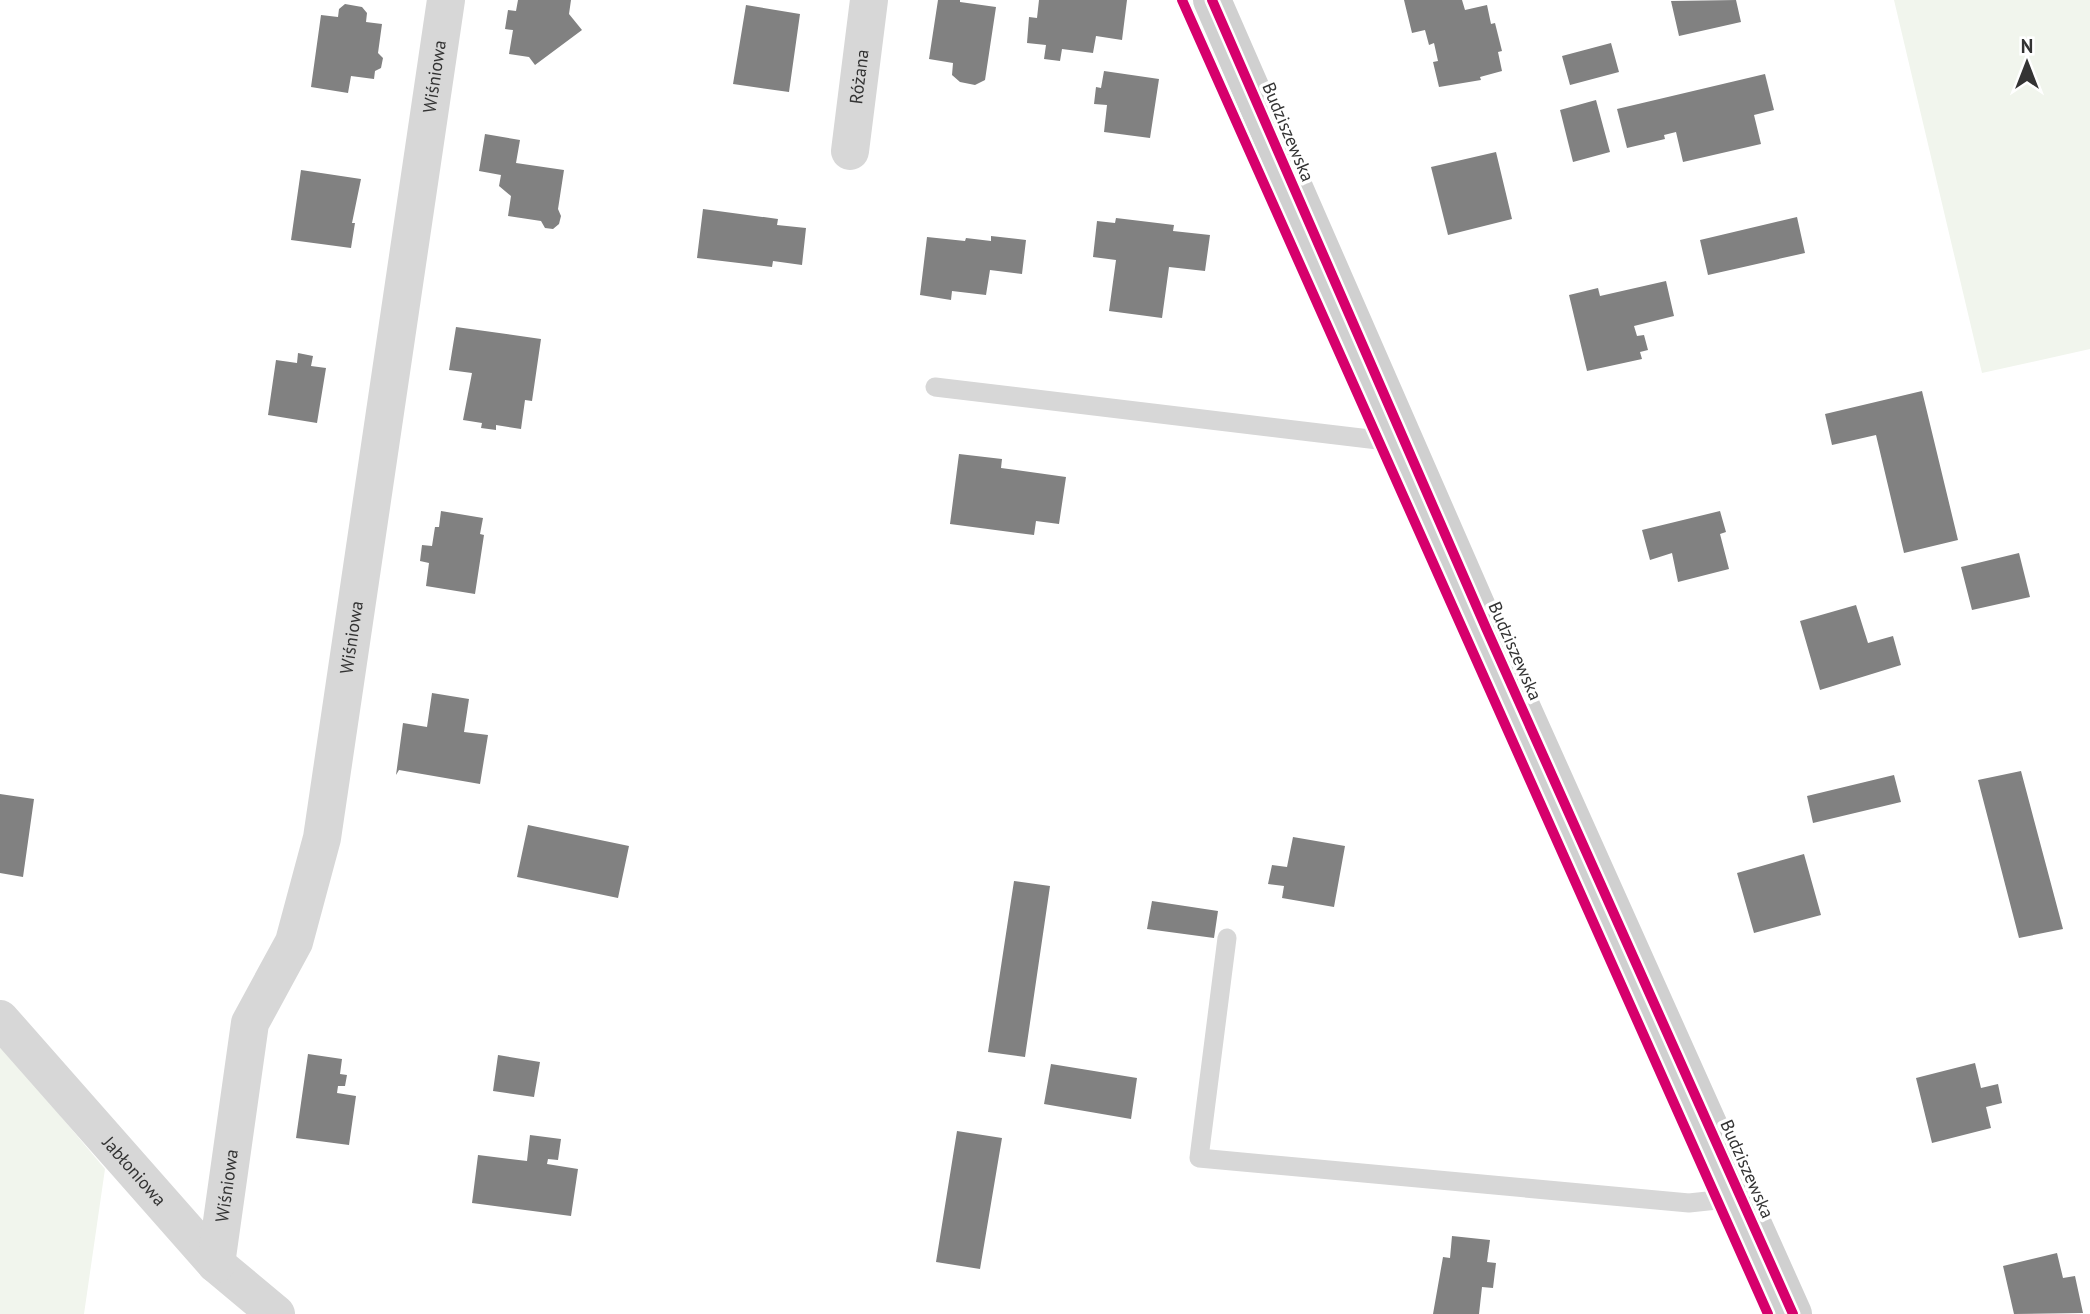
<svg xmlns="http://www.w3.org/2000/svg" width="2090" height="1314" font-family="'PT Sans',sans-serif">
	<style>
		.green { fill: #f1f5ed }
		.building { fill: #818181 }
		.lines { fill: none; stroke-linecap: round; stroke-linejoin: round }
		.lane { stroke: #d7d7d7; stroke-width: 19 }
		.street { stroke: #d7d7d7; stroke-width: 38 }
		.secondary { stroke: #d0d0d0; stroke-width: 38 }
		.cycleway-casing { stroke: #fff; stroke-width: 15 }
		.cycleway { stroke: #d6006c; stroke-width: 10 }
		.labels { text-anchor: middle; stroke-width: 7; stroke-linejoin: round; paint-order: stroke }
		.street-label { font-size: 18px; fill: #333; stroke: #fff }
	</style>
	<rect width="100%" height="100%" fill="#fff"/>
	<path class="green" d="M1894,0h196v349l-108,24z
		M0,1044l105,125 -21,145h-84z"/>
	<path class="building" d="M518,0h53l-2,14 13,16 -47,35 -6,-8 -20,-3 4,-24 -8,-1 3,-19 8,1z
		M938,0h22v2l36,5 -11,73 -10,5 -15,-3 -8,-7 1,-12 -24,-4z
		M1039,0h88l-5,40 -26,-4 -3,17 -31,-4 -2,12 -16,-2 2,-14 -19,-2 2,-26 8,1z
		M1404,0h58l3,10 22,-5 4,19 4,-1 7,28 -4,1 4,19 -22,6 1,3 -42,7 -6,-25 5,-1 -4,-18 -5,2 -4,-15 -13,3z
		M1736,0l5,22 -62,14 -8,-35z
		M345,4l17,3 5,6 -1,9 16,2 -4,29 5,5 -2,10 -6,3 -1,8 -23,-3 -3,17 -37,-6 10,-72 17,2 1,-8z
		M746,5l54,9 -11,78 -56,-8z
		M1611,43l8,29 -49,13 -8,-29z
		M1104,71l55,8 -9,59 -46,-6 3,-27 -13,-1 2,-17 5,1z
		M1765,74l9,36 -20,5 7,29 -78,18 -7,-30 -12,3 1,4 -38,9 -10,-39z
		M1596,100l14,52 -37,10 -13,-52z
		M485,134l35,6 -4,23 48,7 -6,39 3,7 -2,8 -6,5 -8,-1 -4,-7 -33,-5 3,-20 -12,-10 2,-11 -22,-4z
		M1496,152l16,67 -64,16 -17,-68z
		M301,170l60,9 -9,44h3l-4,25 -60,-8z
		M703,209l75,10 -1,6 29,3 -4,37 -29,-4 -1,6 -75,-9z
		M1797,217l8,36 -97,22 -8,-35z
		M1116,218l58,7 -1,6 37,4 -5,36 -36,-4 -7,51 -53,-7 7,-51 -23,-3 4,-36 18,2z
		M991,236l35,4 -4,34 -32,-4 -4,25 -34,-4 -1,9 -31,-5 7,-58 38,4 1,-3 25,3z
		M1666,281l8,35 -40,10 3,10 7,-1 4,15 -8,2 2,7 -55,12 -18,-76 29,-7 2,8z
		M456,327l85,12 -9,62 -7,-1 -4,29 -25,-4v5l-15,-2 1,-5 -19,-3 9,-47 -23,-3z
		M298,353l15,3 -2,10 15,2 -9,55 -49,-8 8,-55 21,3z
		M1922,391l36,149 -54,13 -28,-118 -44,10 -7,-31z
		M959,454l43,5 -1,9 65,9 -7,47 -23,-3 -2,14 -84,-11z
		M441,511l42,7 -3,16 4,1 -9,59 -49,-8 3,-23 -9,-2 2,-16 10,1 3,-19h4z
		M1720,511l6,21 -6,2 9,35 -51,13 -6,-29 -22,7 -8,-30z
		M2019,553l11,44 -58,13 -11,-43z
		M1856,605l12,38 25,-7 8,29 -81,25 -20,-69z
		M432,693l37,6 -5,33 24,3 -8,49 -81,-14 -3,5 7,-52 24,4z
		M2021,771l42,158 -44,9 -41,-158z
		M1894,775l7,27 -88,21 -6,-27z
		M0,794l34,5 -11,78 -23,-4z
		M528,825l101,21 -11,52 -101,-21z
		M1293,837l52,9 -11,61 -52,-9 2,-12 -16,-2 4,-19 15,2z
		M1804,854l17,61 -67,18 -17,-60z
		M1014,881l36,5 -25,171 -37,-5z
		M1152,901l66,10 -4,27 -67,-9z
		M308,1054l34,5 -2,15 7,1 -2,11h-7l-1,7 19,3 -7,49 -53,-7z
		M498,1055l42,7 -6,35 -41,-6z
		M1975,1063l6,25 17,-4 4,19 -16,4 5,21 -59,15 -16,-65z
		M1051,1064l86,14 -6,41 -87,-15z
		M957,1131l45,7 -22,131 -44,-7z
		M530,1135l31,4 -3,21 -10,-1 -1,5 31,5 -7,47 -99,-13 6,-48 49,6z
		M1452,1236l38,4 -3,22 9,1 -3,25 -11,-1 -3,27h-46l10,-57 7,1z
		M2057,1253l6,25 12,-2 8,37 -69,1 -11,-48z"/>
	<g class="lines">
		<path class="lane" d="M935,387l443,53 22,-6
			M1227,938l-28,220 490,45 28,-3 22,-6"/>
		<g class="street">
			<path id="s1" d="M850,151l19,-151"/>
			<path id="s2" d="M0,1019l216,245 60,50"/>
			<path id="s3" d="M216,1264l34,-241 44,-81 28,-104 124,-838"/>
		</g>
		<path class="secondary" d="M1212,0l274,628 307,686"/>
		<defs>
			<path id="cycleway" d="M1182,0l586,1314
				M1212,0l274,628 307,686"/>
		</defs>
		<use href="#cycleway" class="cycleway-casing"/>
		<use href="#cycleway" class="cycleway"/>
	</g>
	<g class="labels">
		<g class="street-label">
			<text dy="6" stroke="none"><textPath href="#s1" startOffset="75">Różana</textPath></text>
			<text dy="6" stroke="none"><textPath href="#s3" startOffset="1213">Wiśniowa</textPath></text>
			<text transform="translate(1288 132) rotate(67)" y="6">Budziszewska</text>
			<text dy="6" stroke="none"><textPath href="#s3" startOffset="646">Wiśniowa</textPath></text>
			<text transform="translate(1515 651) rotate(66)" y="6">Budziszewska</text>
			<text transform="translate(1747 1169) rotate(66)" y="6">Budziszewska</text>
			<text dy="6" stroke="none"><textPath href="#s2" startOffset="203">Jabłoniowa</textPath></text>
			<text dy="6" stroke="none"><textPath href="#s3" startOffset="79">Wiśniowa</textPath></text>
		</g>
	</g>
	<g transform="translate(2027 63)" stroke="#ffffff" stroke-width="5" paint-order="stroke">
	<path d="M0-5L12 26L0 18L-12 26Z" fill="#333333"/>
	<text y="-10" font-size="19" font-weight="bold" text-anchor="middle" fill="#333333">N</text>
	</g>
</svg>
